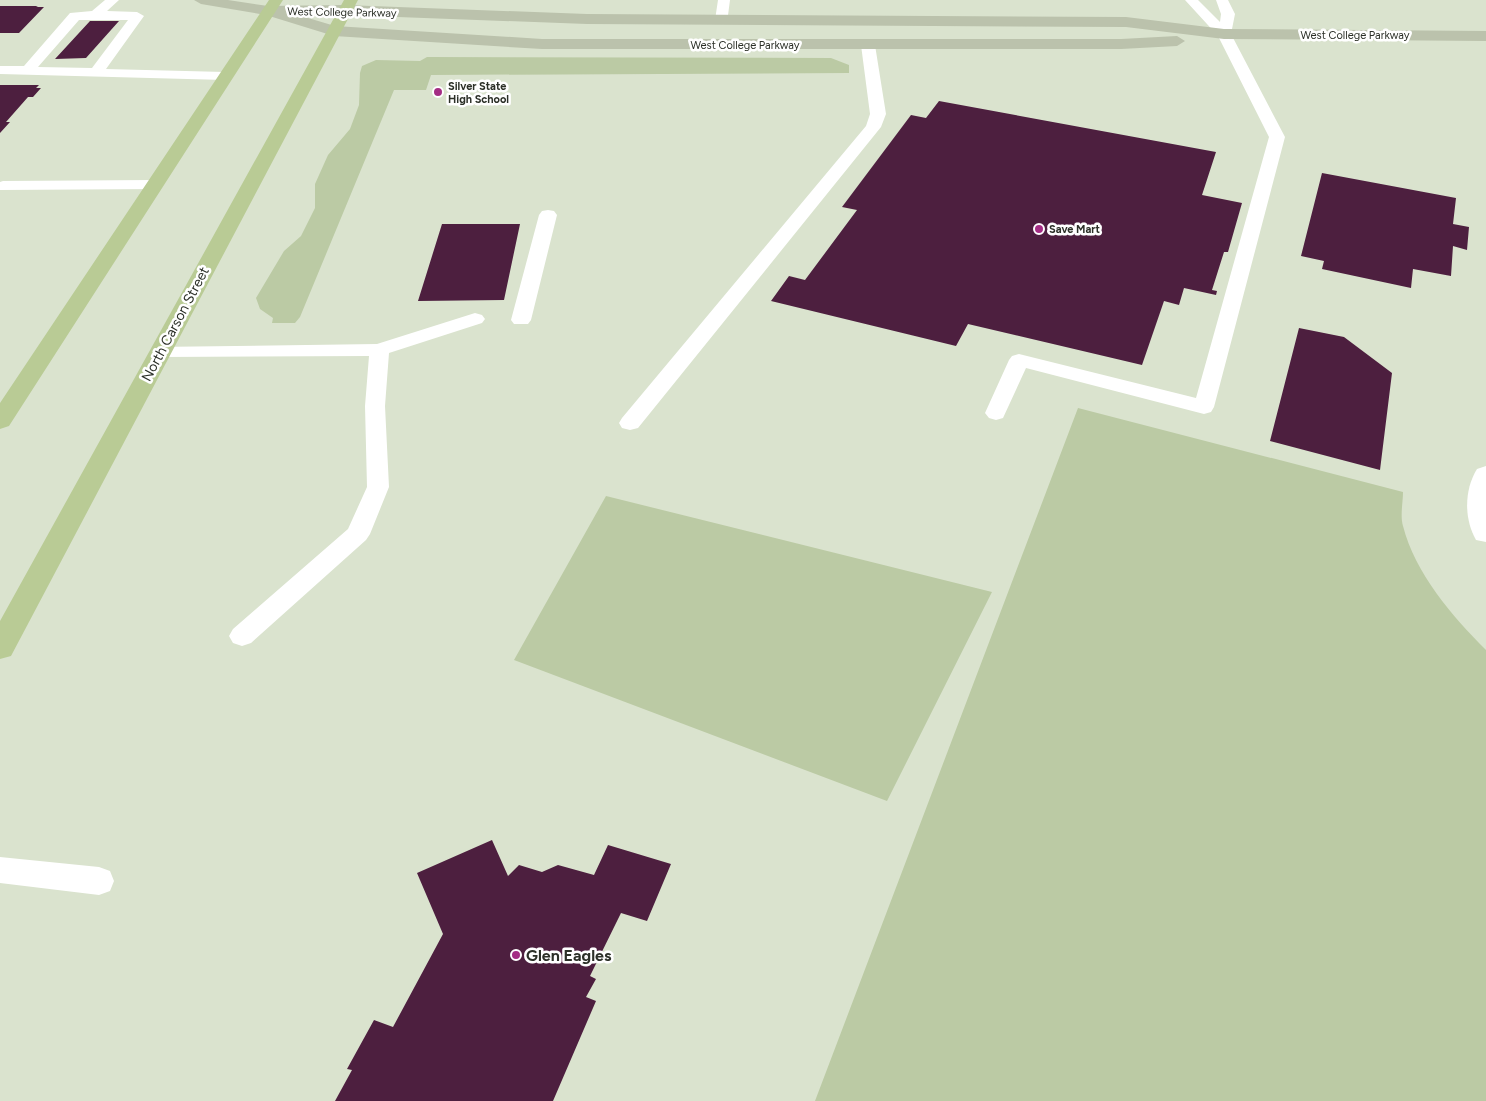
<svg xmlns="http://www.w3.org/2000/svg" width="1486" height="1101" font-family="Figtree,sans-serif">
	<style>
		.green { fill: #bbcaa4 }
		.building { fill: #4d1f3f }
		.lines { fill: none; stroke-linecap: round; stroke-linejoin: round }
		.lane { fill: #fff; fill-rule: evenodd }
		.street { fill: #fff; fill-rule: evenodd }
		.secondary { fill: #bbc2ac; fill-rule: evenodd }
		.primary { fill: #b9cb95; fill-rule: evenodd }
		.poi-dot { fill: #a42d84; stroke: #fff; stroke-width: 2 }
		.labels { text-anchor: middle; stroke-width: 5; stroke-linejoin: round; paint-order: stroke }
		.far-street-label { font-size: 11px; fill: #2c3028; stroke: #fff }
		.far-poi-label { font-size: 11px; font-weight: bold; fill: #2c3028; stroke: #fff; text-anchor: start }
		.street-label { font-size: 14px; fill: #2c3028; stroke: #fff }
		.near-poi-label { font-size: 16px; font-weight: bold; fill: #2c3028; stroke: #fff; text-anchor: start }
	</style>
	<rect width="100%" height="100%" fill="#dae3ce"/>
	<path class="green" d="M427,57l404,1 18,7v8l-418,2 -5,15h-32l-94,227 -5,6h-23l1,-5 -13,-9 -4,-11 28,-47 17,-15 14,-28v-24l13,-29 22,-26 9,-24 1,-32 2,-7 14,-6 44,1z
		M1078,408l325,84c0,10 -3,24 0,34 12,47 49,90 83,124v451h-671z
		M606,496l386,96 -105,209 -373,-141z"/>
	<path class="building" d="M0,6h38l-2,1h8l-25,26h-19z
		M90,21h29l-33,37 -31,1z
		M0,85h39l-3,3h5l-8,9h-5l-22,25h4l-10,11z
		M939,101l277,51 -14,43 40,8 -14,49h-4l-12,38 5,1 -1,4 -32,-7 -5,17 -15,-4 -22,64 -174,-41 -12,22 -185,-45 18,-25 16,4 52,-70 -15,-3 69,-92 15,3z
		M1322,173l134,25 -3,26 16,3 -2,23 -14,-4 -2,30 -38,-7 -2,19 -89,-19 2,-8 -23,-5z
		M442,224h78l-16,76 -86,1z
		M1299,328l45,9 48,36 -12,97 -110,-29z
		M492,840l16,36 11,-11 23,7 16,-7 36,10 14,-30 63,19 -24,57 -26,-8 -31,63 6,3 -10,18 10,4 -43,100h-218l17,-31 -5,-1 27,-49 19,7 50,-93 -26,-61z"/>
	<g class="lines">
		<path class="lane" d="M105,0h14l-12,11 30,1 7,4 -38,53 119,3 7,4 -7,4 -225,-6v-8h24l46,-53 22,-2zM79,20h49l-36,48 -54,-1z
			M718,0h12l-3,23 -5,1 -7,-4z
			M1185,0h13l22,22 1,-8 -5,-14h12l7,14 -4,20 54,103 -71,270 -3,5 -7,2 -178,-46 -23,50 -7,2 -7,-2 -4,-5 24,-53 3,-4 7,-2 177,44 73,-261 -51,-101z
			M868,41l7,4 11,69 -5,13 -243,301 -8,2 -8,-2 -3,-5 3,-5 244,-292 4,-12 -9,-69z
			M154,180l6,1 2,4 -2,4 -160,1v-8l3,-1z
			M548,210l6,1 3,4 -26,105 -3,4h-14l-3,-4 28,-105 3,-4z
			M475,313l7,2 3,4 -3,4 -93,30 -4,53 4,81 -19,47 -4,6 -115,103 -9,3 -9,-3 -4,-7 4,-7 115,-100 19,-42 -2,-81 4,-50 -208,1 -7,-2 -3,-4 3,-4 223,-3z
			M0,857l99,10 11,4 4,10 -4,10 -11,4 -99,-12z"/>
		<path class="street" d="M1486,466v76l-10,-2c-12,-21 -12,-50 1,-71z"/>
		<path class="secondary" d="M194,0h34l40,6 77,-1 242,9 539,3 98,12 262,2v10l-262,-2 -98,-12 -539,-3 -242,-9h-47l37,11 207,13h579l56,-3 8,5 -8,5 -56,3h-579l-208,-13 -68,-21 -65,-11z"/>
		<path class="primary" d="M269,0h14l-274,426 -9,3v-26z
			M344,0h14l-347,656 -11,3v-38z"/>
	</g>
	<g class="poi-dot">
		<circle cx="438" cy="92" r="5"/>
		<circle cx="1039" cy="229" r="5"/>
		<circle cx="516" cy="955" r="5"/>
	</g>
	<g class="labels">
		<g class="far-street-label">
			<text transform="translate(342 12) rotate(1)" y="4">West College Parkway</text>
			<text x="1355" y="39">West College Parkway</text>
			<text x="745" y="49">West College Parkway</text>
		</g>
		<g class="far-poi-label">
			<text x="448" y="90">Silver State<tspan x="448" dy="13">High School</tspan></text>
			<text x="1049" y="233">Save Mart</text>
		</g>
		<g class="street-label">
			<text transform="translate(175 324) rotate(-62)" y="5">North Carson Street</text>
		</g>
		<g class="near-poi-label">
			<text x="526" y="961">Glen Eagles</text>
		</g>
	</g>
</svg>
